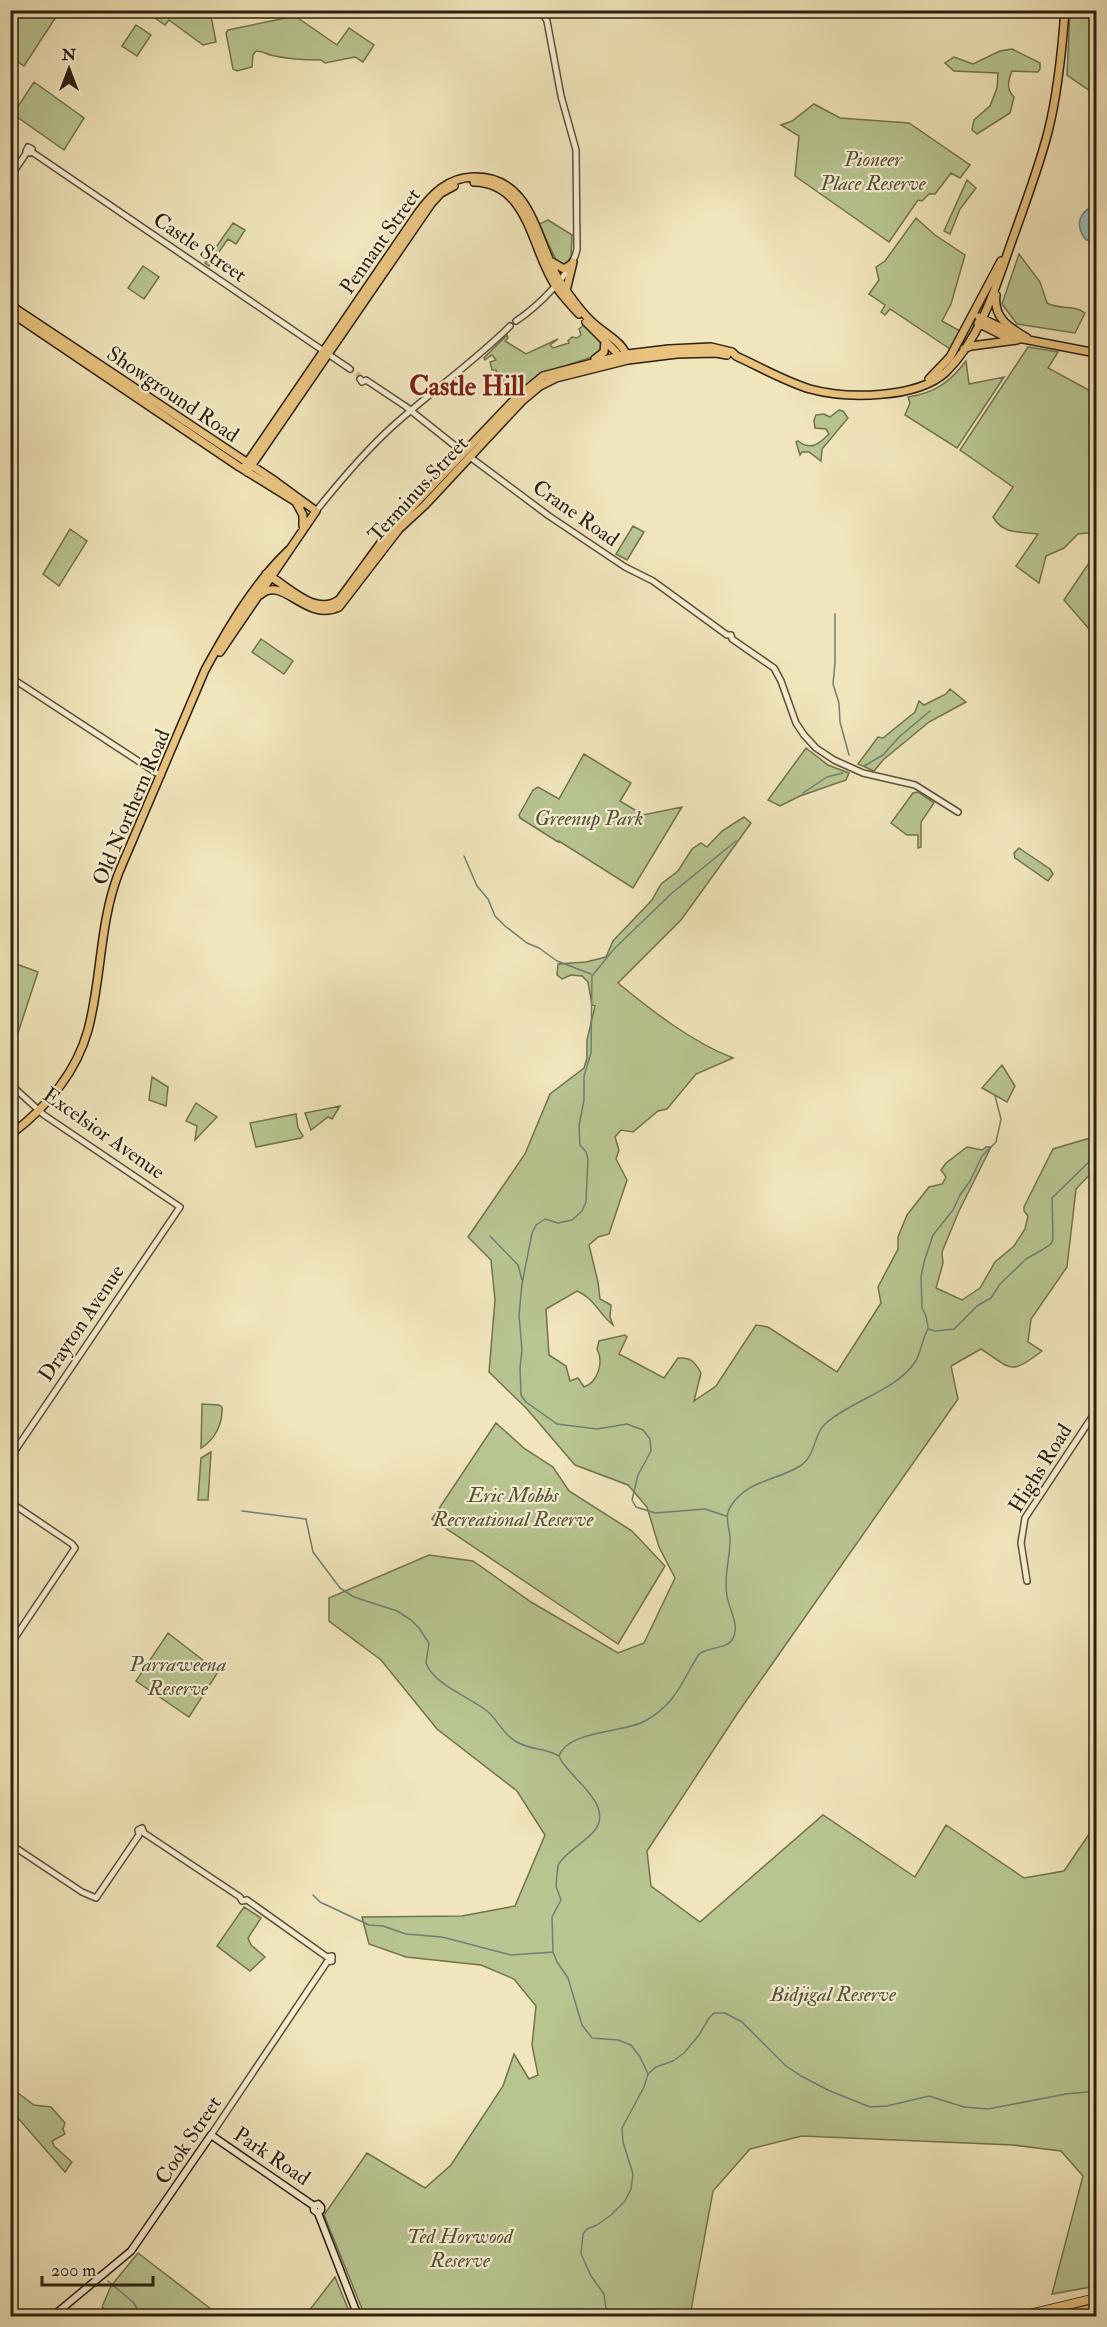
<svg xmlns="http://www.w3.org/2000/svg" width="1107" height="2327" font-family="'IM FELL Double Pica',serif">
	<style>
		.green { fill: #b8c591; stroke: #727250; stroke-width: 1.5 }
		.water { fill: #9dbdb9; stroke: #6f7e75; stroke-width: 1.5 }
		.lines { fill: none; stroke-linecap: round; stroke-linejoin: round }
		.stream { stroke: #6f7e75; stroke-width: 1.5 }
		.tertiary-tunnel { stroke: #c9bd99; stroke-width: 5; stroke-dasharray: 5 2.5; stroke-linecap: butt }
		.tertiary-casing { stroke: #5c503a; stroke-width: 8 }
		.secondary-casing { stroke: #2b1f0f; stroke-width: 9 }
		.primary-casing { stroke: #2b1f0f; stroke-width: 10 }
		.motorway-casing { stroke: #2b1f0f; stroke-width: 10 }
		.tertiary { stroke: #f6eed3; stroke-width: 5 }
		.secondary { stroke: #f6eed3; stroke-width: 6 }
		.primary { stroke: #e8c27e; stroke-width: 7 }
		.motorway { stroke: #e8c27e; stroke-width: 8 }
		.labels { text-anchor: middle; stroke-width: 4.5; stroke-linejoin: round; paint-order: stroke }
		.park-label { font-size: 21px; font-style: italic; fill: #555136; stroke: #f6eed3 }
		.street-label { font-size: 21px; fill: #2b1f0f; stroke: #f6eed3 }
		.district-label { font-size: 27px; font-weight: bold; fill: #7a1f14; stroke: #f6eed3 }
	</style>
	<rect width="100%" height="100%" fill="#f1e5bb"/>
	<filter id="stains"><feTurbulence type="fractalNoise" baseFrequency=".00333" numOctaves="4"/><feColorMatrix values="0 0 0 0 .2 0 0 0 0 .09 0 0 0 0 .02 0 0 0 .5 -.17"/></filter>
	<radialGradient id="worn" r=".72"><stop offset=".6" stop-color="#630" stop-opacity="0"/><stop offset="1" stop-color="#630" stop-opacity=".3"/></radialGradient>
	<path class="green" d="M17,11h30l9,6 -32,49 -13,-9v-37z
		M145,11h65l6,31 -13,3 -34,-25 -4,5z
		M1070,11h26v84l-29,-20z
		M295,16l42,29 12,-17 25,17 -11,17 -8,-5 -30,6 -4,-3c-16,0 -35,-1 -51,-5 -5,-2 -8,-4 -14,-4l-3,4 -1,12 -15,4 -4,-2 -7,-36 2,-3z
		M136,25l15,10 -14,21 -15,-10z
		M1012,49l28,14v6l-2,3 -26,-1c-4,10 -6,18 2,26l-4,16 -33,21 -5,-4 2,-10 16,-14 7,-18 1,-15 -44,-2 -9,-8 9,-6 19,7 27,-13z
		M34,82l50,36 -20,32 -51,-36z
		M814,104l26,14 69,5 61,42 -10,13 -9,-5 -16,21h-6l-7,7 -4,-1 -29,42 -94,-66 4,-40 -18,-11 11,-4z
		M967,180l9,8 -16,21 -10,25 -6,-3z
		M916,218l19,17 30,20 -14,49 -9,17 18,10 -10,18 -60,-40 -5,6 -4,-3 4,-7 -16,-11 10,-14 -3,-13 9,-6z
		M548,220l24,15 -1,21 -6,10 -7,-2 -19,-40z
		M233,223l12,7 -9,14 -8,-5 -19,27 -4,-3z
		M1019,254l21,28 7,21c12,7 26,1 38,10l-10,20 -58,-9 -15,-20z
		M143,266l16,11 -15,22 -16,-11z
		M584,325l16,16 2,10 -10,6 -48,16 -25,17 -18,-5 -5,-15h-4l-2,-8 6,-2 -4,-5 -7,5 -1,-2 23,-23 1,3 -3,3 21,13 32,-15 -8,6 3,3 16,-5 -1,-2 4,-4 5,1 4,-3 -2,-6z
		M1028,347l30,5 -10,16 48,26v138l-18,2 -14,14 -18,8 -7,27 -23,-17 22,-32c-20,-3 -34,1 -45,-17l20,-30 -53,-37z
		M966,361l3,23 35,-7 -47,71 -52,-33 5,-12 -2,-6c27,-4 42,-15 58,-36z
		M839,410l4,1 5,7 -26,31 -1,12 -12,-9h-7l-2,3 -4,-13 2,-1c13,10 21,3 31,-7l-3,-5 -11,-1 -1,-8 2,-5 8,-1 6,3z
		M633,526l11,6 -17,28 -11,-6z
		M70,529l17,12 -28,45 -16,-12z
		M1096,544v93l-32,-37 31,-46z
		M261,639l32,22 -9,13 -32,-22z
		M950,689l16,13 -37,20 -46,38 -9,11 -16,-7 20,-27 5,1 32,-26 4,-11 5,4 22,-11z
		M806,748l22,17 21,8 -3,7 -46,16 -20,10 -12,-6z
		M584,754l47,29 -11,18 23,14 39,-8 -49,81 -74,-47 -1,1 -38,-24 -1,-3 14,-25 5,-3 21,12z
		M918,792l16,11 -13,19v25l-3,1v-13h-11l-16,-12 22,-30z
		M744,817l7,6 -70,97 -63,63c34,28 74,59 115,75l-37,16 -29,35 -9,2 -25,21 -12,-2 -6,7 4,13 -3,9 11,21 -18,54 -11,3 -9,8 9,37 2,17 11,6 -1,12 3,8c-14,-11 -19,-27 -36,-34l-31,18 3,46 17,11 4,15 8,-3 6,9c14,-5 20,-25 13,-38l2,-8 26,-6 2,2 -8,17 45,24 14,-20c13,-1 17,4 23,15l-7,28 22,-15 40,-61 12,2 69,45 44,-69 -3,-16 20,-38v-12l9,-22 22,-28 13,-3 4,-7 -5,-7 5,-7 21,-16 15,3 4,-3h5l-32,64 -17,41 1,11 -7,25 26,12 18,-12 15,-26 19,-16 11,-17 3,-13 -4,-5v-4l29,-58 37,-11 6,-11v41l-20,21 -9,78 -36,52 -3,23 14,9c-32,25 -30,18 -61,-2l-30,17 7,33 -221,315 -90,137 4,35 49,36 123,-107 92,62 31,-52 78,53 40,-7 32,-47v462l-44,8 31,-118 -22,-25 -48,-6 -211,-9 -52,13 -37,42 -23,125h-325l-41,-101 43,-62 58,35 26,-23 52,-79 11,-32 15,25 9,-4 -6,-30 4,-39 -22,-27 -33,-14 -75,-8 -37,-13 -7,-27 100,-1 53,-10 30,-71 -28,-44 -80,-62 -56,-69 -52,-39v-23l100,-43 44,6 58,41 87,51 26,-10 31,-65 -16,-31 -12,-40 -19,-22 -53,-20 -48,-56 -38,-37 6,-72 -4,-40 -23,-23 57,-83 25,-60 34,-26 3,-10v-18l8,-34 -3,-1 -4,-23 -6,-6 -11,-1 -9,4 -5,-4 1,-11 28,-2 20,-5 7,-16 39,-41 9,-16 17,-13 14,-22 9,-6 6,4 15,-16z
		M1019,848l31,21 3,5 -5,7 -33,-23 -1,-5z
		M11,962l27,10 -23,70 -4,5z
		M1002,1065l13,21 -8,16 -25,-14z
		M152,1077l16,10 -2,19 -17,-6z
		M196,1103l21,14 -22,23 2,-14 -11,-5z
		M340,1106l-8,13 -4,-2 -17,13 -6,-17z
		M296,1114l2,14 5,8 -2,2 -45,9 -6,-24z
		M202,1404l17,1 3,2c1,16 -7,33 -21,41z
		M496,1423l29,26 28,18 16,24 63,40 33,35 -47,78 -186,-125z
		M211,1452l-3,48h-10l3,-42z
		M168,1633l50,39 -29,45 -53,-36z
		M244,1907l17,11 -13,20 3,7 14,12 -15,14 -33,-25z
		M10,2087l24,18 17,2 14,16 -2,6 2,5 -13,7 2,5 18,16 -7,10 -54,-62z
		M138,2253l82,63h-107l-11,-9 9,-21z
		M335,2277l16,39h-46z"/>
	<path class="water" d="M1096,205v17c-8,5 -6,9 -4,18h-6c-12,-15 -7,-29 10,-35z"/>
	<g class="lines">
		<path class="stream" d="M835,614v49l-2,21 6,19 1,19 9,33
			M864,766l19,-11 16,-18 31,-26
			M803,793l24,-16 16,-4
			M464,856l13,30 11,13 7,17 10,10 22,17 12,5 18,13 34,13
			M490,1236l28,29 4,15
			M928,1327l-2,-11 -4,-8 -1,-31 3,-15 9,-27 20,-25 7,-15 10,-14 12,-25 14,-14 5,-23 -6,-23
			M242,1511l64,8 7,33 27,36 14,9 43,14 14,9 8,8 10,15 -3,20c8,22 44,34 61,48 11,9 16,23 28,30 14,9 30,7 44,15
			M726,1516l-21,-7 -50,4 -19,-6 -4,-7 6,-25 13,-24 -1,-12 -7,-9 -16,-6 -30,5 -40,-5 -31,-22 -5,-7 -1,-27 2,-18 -3,-35 3,-31 10,-51 4,-8 9,-6 13,4 14,-3 10,-9 4,-9 2,-43 -2,-7 -6,-7 -1,-19 5,-26v-24l7,-23 1,-77 22,-27 58,-56 64,-52
			M313,1895l7,7 49,23 14,1 23,8 36,3 69,18 42,-3
			M648,2074l-8,-17 -9,-12 -13,-5 -26,-2 -10,-13 -14,-47 -11,-16 -4,-10 -1,-35 9,-17 -5,-14 2,-21c8,-14 27,-22 37,-35 20,-27 -29,-54 -36,-74 9,-26 65,-23 86,-35 31,-17 37,-40 54,-67 9,-7 27,-5 33,-14 9,-14 -3,-30 -5,-44 -4,-21 4,-39 3,-59 -1,-11 -6,-21 1,-31 16,-26 45,-25 69,-40 16,-10 13,-31 25,-42 25,-23 71,-33 90,-62 6,-9 7,-23 13,-33l7,2 19,-2 23,-23 14,-8 9,-14 26,-25 16,-9 9,-6 2,-5 -1,-41 44,-43
			M108,2281l25,21 9,14
			M98,2310l30,6
			M607,2316l-3,-22 -13,-18 -10,-22 2,-20 4,-5 10,-4 14,-10 14,-14 6,-12 2,-15 -10,-32 -1,-14 22,-41 4,-13 8,-7 17,-6 11,-8 15,-18 10,-17 5,-5h11l17,9 44,44 15,10 29,15 40,16 17,-1 42,-10 35,11 24,2 78,-15 30,-3"/>
		<path class="tertiary-tunnel" d="M350,369l10,7"/>
		<defs>
			<path id="tertiary" d="M534,10l9,4
				M28,147l4,2 -2,4 -4,-2z
				M32,152l318,217
				M10,177l17,-25
				M516,321c20,-13 57,-48 61,-72l-1,-99 -15,-54 -14,-75 -4,-7
				M360,379l2,3 4,-2 39,26 59,47
				M470,457l79,59 76,51 28,14 74,54h4l1,4 42,29 7,13 15,42 8,12 12,13 18,12 29,13 52,12 43,27
				M316,511c24,-30 49,-60 78,-86 38,-34 80,-63 116,-99
				M10,677l151,99
				M10,1084l34,31 136,92 -170,251
				M10,1502l62,42 3,4 -65,97
				M1027,1581l-6,-38 4,-25 71,-107
				M10,1844l72,48 14,6 43,-63 -1,-5 4,-2 2,5 96,64 2,4 5,-1
				M247,1900l80,57 5,-1v5l-5,1
				M211,2135l116,-173"/>
			<path id="secondary" d="M314,2206v4l4,3 40,103
				M314,2206l4,-2 3,3v3l-3,3
				M53,2316l78,-65 80,-116 103,71"/>
			<path id="primary" d="M474,182c55,1 57,67 81,103 6,10 16,20 24,29
				M552,262l12,7 8,-5
				M566,291l7,-29
				M996,295c-3,23 13,32 31,43
				M10,305l265,176 41,30 -96,141
				M10,312l228,154 63,39
				M979,317l33,16
				M586,322l30,30 4,9
				M978,323l24,12 94,18
				M964,349l7,-3 46,-6
				M595,359l9,-7 1,-11
				M929,379l21,-22 51,-96
				M243,469l175,-256c14,-19 29,-35 55,-36 64,-2 63,74 92,112 8,11 16,23 26,32 13,13 33,20 37,39
				M247,472l184,-268 10,-11 13,-7
				M297,504l6,11v11
				M266,574c22,11 48,43 73,26l52,-71 122,-128 30,-25 84,-22 42,-5 42,-2 21,5 4,4c24,11 48,25 74,33 36,10 107,10 136,-17 37,-37 51,-90 68,-137 12,-34 25,-68 34,-103 10,-39 14,-81 17,-122
				M260,595c23,-21 45,28 79,12l60,-78 26,-24 97,-104 18,-15 16,-8 72,-18 49,-6 39,-1 11,2
				M10,1135c36,-27 66,-62 78,-105 14,-52 11,-107 31,-158l86,-202c23,-42 49,-87 84,-120"/>
			<path id="motorway" d="M1021,2316l75,-18
				M1058,2316l38,-8"/>
		</defs>
		<use href="#tertiary" class="tertiary-casing"/>
		<use href="#secondary" class="secondary-casing"/>
		<use href="#primary" class="primary-casing"/>
		<use href="#motorway" class="motorway-casing"/>
		<use href="#tertiary" class="tertiary"/>
		<use href="#secondary" class="secondary"/>
		<use href="#primary" class="primary"/>
		<use href="#motorway" class="motorway"/>
	</g>
	<g class="labels">
		<g class="park-label">
			<text x="873" y="166">Pioneer<tspan x="873" dy="24">Place Reserve</tspan></text>
			<text x="589" y="825">Greenup Park</text>
			<text x="513" y="1502">Eric Mobbs<tspan x="513" dy="24">Recreational Reserve</tspan></text>
			<text x="178" y="1671">Parraweena<tspan x="178" dy="24">Reserve</tspan></text>
			<text x="833" y="2001">Bidjigal Reserve</text>
			<text x="460" y="2243">Ted Horwood<tspan x="460" dy="24">Reserve</tspan></text>
		</g>
		<g class="street-label">
			<text transform="translate(380 241) rotate(-55)" y="7">Pennant Street</text>
			<text transform="translate(200 247) rotate(34)" y="7">Castle Street</text>
			<text transform="translate(173 394) rotate(34)" y="7">Showground Road</text>
			<text transform="translate(418 489) rotate(-47)" y="7">Terminus Street</text>
			<text transform="translate(576 513) rotate(35)" y="7">Crane Road</text>
			<text transform="translate(131 807) rotate(-67)" y="7">Old Northern Road</text>
			<text transform="translate(104 1133) rotate(35)" y="7">Excelsior Avenue</text>
			<text transform="translate(81 1323) rotate(-56)" y="7">Drayton Avenue</text>
			<text transform="translate(1040 1468) rotate(-58)" y="7">Highs Road</text>
			<text transform="translate(188 2140) rotate(-56)" y="7">Cook Street</text>
			<text transform="translate(272 2156) rotate(34)" y="7">Park Road</text>
		</g>
		<g class="district-label">
			<text x="467" y="395">Castle Hill</text>
		</g>
	</g>
	<rect width="1107" height="2327" fill="none" stroke="#f1e5bb" stroke-width="36"/>
	<rect x="12" y="12" width="1083" height="2303" fill="none" stroke="#2b1f0f" stroke-width="3"/>
	<rect x="18" y="18" width="1071" height="2291" fill="none" stroke="#2b1f0f" stroke-width="1.5"/>
	<g transform="translate(69 69)" stroke="#f6eed3" stroke-width="4.5" paint-order="stroke">
	<path d="M0-4.5L10 22L0 15L-10 22Z" fill="#2b1f0f"/>
	<text y="-9" font-size="16" font-weight="bold" text-anchor="middle" fill="#2b1f0f">N</text>
	</g>
	<path d="M42 2276v9h111v-9" fill="none" stroke="#2b1f0f" stroke-width="3"/>
	<text x="51" y="2276" font-size="18" fill="#2b1f0f" stroke="#f6eed3" stroke-width="4.5" paint-order="stroke">200 m</text>
	<rect width="100%" height="100%" filter="url(#stains)"/>
	<rect width="100%" height="100%" fill="url(#worn)"/>
</svg>
